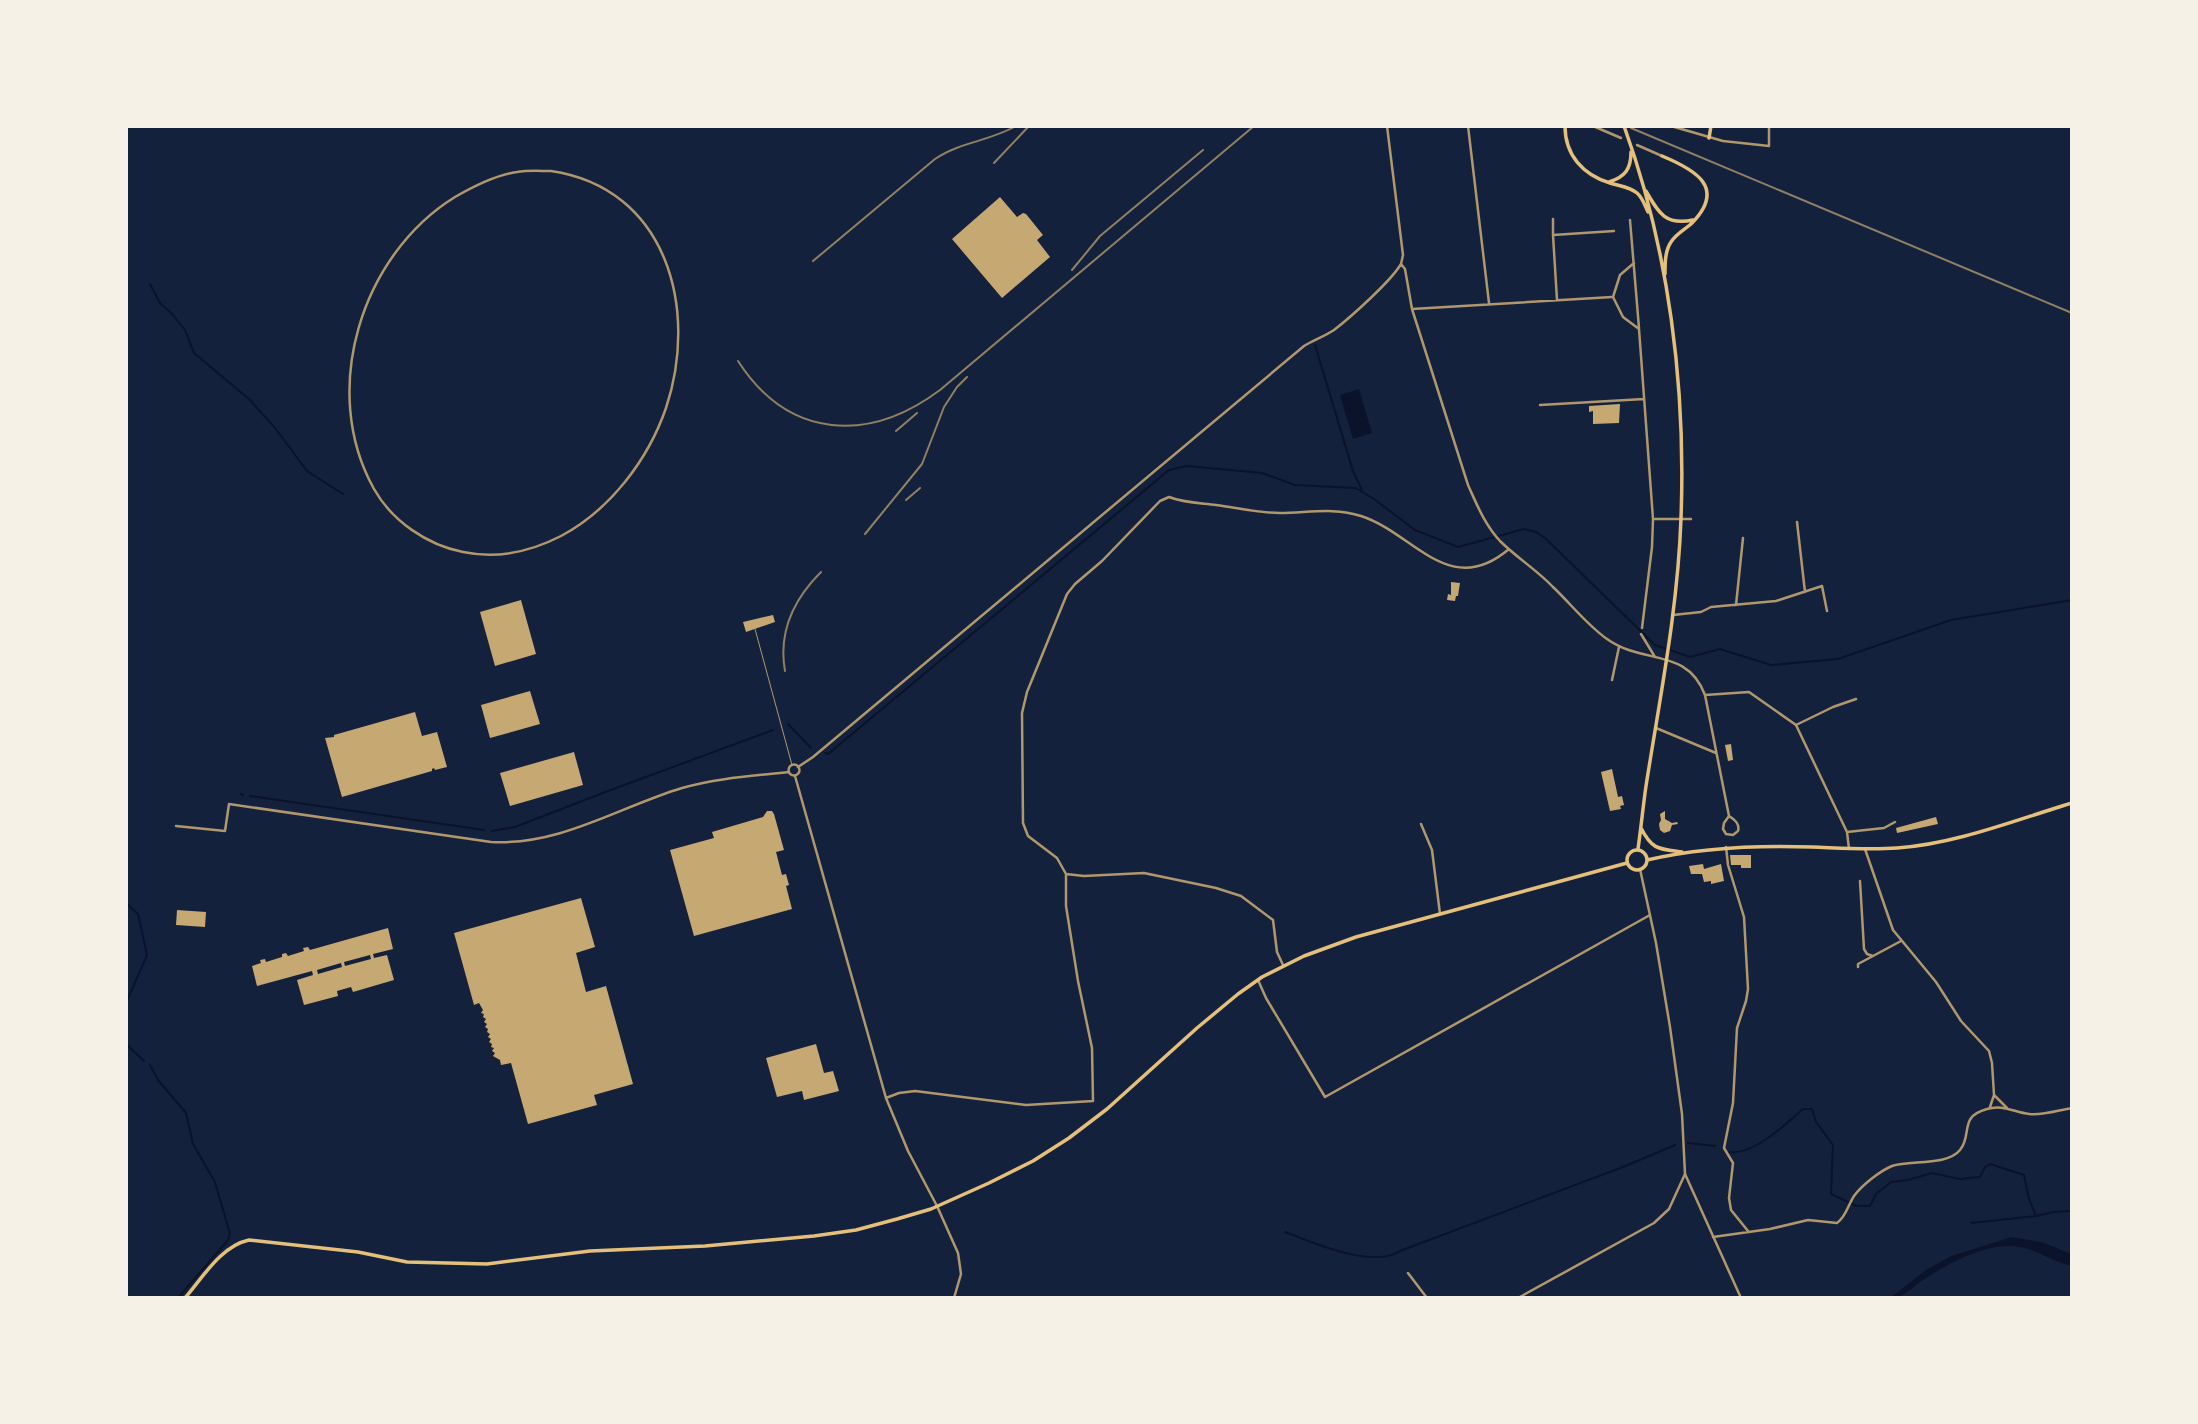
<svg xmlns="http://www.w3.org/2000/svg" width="2198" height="1424" font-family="'IBM Plex Sans',sans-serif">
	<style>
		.water { fill: #0b132b }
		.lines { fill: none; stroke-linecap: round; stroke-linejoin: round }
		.stream { stroke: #0b132b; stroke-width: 2 }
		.building { fill: #c6a872; fill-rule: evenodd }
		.service { stroke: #b1986c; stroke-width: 1 }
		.minor { stroke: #b1986c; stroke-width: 2.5 }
		.tertiary { stroke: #b1986c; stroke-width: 2.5 }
		.secondary { stroke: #e5c07b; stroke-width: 3.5 }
		.primary { stroke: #e5c07b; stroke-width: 3.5 }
		.rail { stroke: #918062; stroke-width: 2 }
	</style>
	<rect width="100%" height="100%" fill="#14213d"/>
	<path class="water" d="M1359,389l13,44 -19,6 -13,-44z
		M2012,1237l29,5 31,12v12c-21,-4 -39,-20 -61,-20 -28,-1 -62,17 -85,32 -12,7 -21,20 -36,20l36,-28 25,-14z"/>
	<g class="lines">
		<path class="stream" d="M150,284l10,19 13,12 12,15 9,23 56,47 25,28 32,43 36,23
			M1315,345l38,126 9,19
			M788,724l23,24
			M825,753l3,1 341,-284 18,-4 75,7 33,12 61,3 18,11 41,31 43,17 66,-18 12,3 9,6 110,107 35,12 30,-8 51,16 67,-6 113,-39 121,-20
			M241,794l2,1
			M250,796l234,34
			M492,831l23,-4 93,-36 165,-61
			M126,903l12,11 9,41 -21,48
			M126,1044l18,17
			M150,1065l8,15 28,33 7,31 22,38 15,52 -2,6 -50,58
			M1688,1143l27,3
			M1729,1152c24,4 57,-28 74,-43h9l4,13 17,23 -2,49 25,12h14l6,-12 15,-12 17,-2 24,-7 28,6 20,-2 5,-10 5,-3 34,11 5,24 7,17 17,-4 19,-1
			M1971,1223l65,-7
			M1285,1232c29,11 88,37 115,19l223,-84 52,-22
			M126,1297l10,1"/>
	</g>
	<path class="building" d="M1000,197l17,20 6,-4 3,1 17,21 -6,5 13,17 -48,41 -50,-59z
		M1620,404l-1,19 -26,1v-13l-4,1v-6z
		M1451,582l9,1 -2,13h-2l-1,5 -8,-1 1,-6 3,1z
		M521,600l15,54 -41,12 -15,-54z
		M773,615l2,7 -29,10 -3,-10z
		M530,691l10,33 -50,14 -9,-33z
		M415,712l7,24 15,-4 10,35 -12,3 -1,-2 -2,1v2l-90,26 -17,-59 9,-1v-2z
		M1731,744l2,16 -5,1 -3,-16z
		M574,752l9,33 -73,21 -10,-33z
		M1612,769l6,28 4,-1 2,9 -4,1 1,3 -11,2 -9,-39z
		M767,811h5l2,3 10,36 -8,2 6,23 4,-1 3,11 -3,1 6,23 -98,27 -24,-86 44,-12 -2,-6 51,-15z
		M1665,811v8l7,4 5,-1 1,2 -6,1 -2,6 -6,2 -4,-3 -1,-6 2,-4 -1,-6z
		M1936,817l2,7 -41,9 -1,-5z
		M1730,855h21v13h-10v-3h-10z
		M1703,864l1,5 17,-5 3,17 -13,3v-3l-7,1 -2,-8h-11l-2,-8z
		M581,898l14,49 -19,6 10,39 20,-6 27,98 -39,11 3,10 -69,19 -17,-61 -10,2 -1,-5 -7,-4 2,-3 -3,-2 2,-3 -3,-1 1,-3 -3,-2 2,-3 -3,-2 2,-3 -3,-2 1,-3 -3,-2 2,-3 -3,-2 2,-3 -3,-2 1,-3 -3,-1 2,-3 -4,-7 -5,2 -20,-72z
		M177,910l29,2 -1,15 -29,-2z
		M388,928l5,21 -20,5 1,4 13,-3 7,25 -41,12 -2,-5 -14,4 1,5 -34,9 -7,-25 16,-5 -1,-4 -55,15 -5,-20 9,-3 -1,-3 5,-1 1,3 16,-5v-3l4,-1 2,3 16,-5 -1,-3 5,-1 2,3zM370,955l1,4 -26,7 -1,-4zM341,963l1,4 -24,7 -1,-4z
		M816,1044l8,29 9,-2 6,20 -35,9 -2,-9 -25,6 -11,-39z"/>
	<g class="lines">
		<path class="service" d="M755,629l37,136"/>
		<path class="minor" d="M1387,126l16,129 -2,9 4,5 7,40 56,176c9,20 17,40 32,56 17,17 37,29 53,46 18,17 34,38 54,52 36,26 80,8 98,56l24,121c6,4 11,8 9,15l-5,4 -7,-1 -3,-5 1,-6 5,-7
			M1468,126l21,177
			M1593,126l28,12
			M1671,126l52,15 46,5v-20
			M1637,145l25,11
			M551,171c116,17 148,138 115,237 -18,52 -56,102 -105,128 -31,16 -64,23 -98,16 -36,-7 -71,-31 -89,-63 -55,-98 -13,-234 81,-292 19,-11 40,-22 62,-25 11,-2 23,-1 34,-1z
			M1553,219v16
			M1630,220l9,108
			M1634,263l-14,12 -7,22 10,20 16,12 14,190 -1,28 -10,81
			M1557,300l-4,-65 61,-4
			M1412,309l200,-12
			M1540,405l104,-6
			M1653,519h38
			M1797,522l8,70
			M1736,605l7,-67
			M1673,615l28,-3 10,-5 65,-6 46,-15 5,25
			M1641,634l14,23
			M1612,680l7,-33
			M1705,695l44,-3 47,33 51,107 2,17
			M1796,725l37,-18 23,-8
			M1656,728l60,25
			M788.5 770a5.5 5.5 0 1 1 11 0a5.5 5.5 0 1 1-11 0Z
			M798,767l15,-10 491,-411c10,-6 21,-10 30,-16 17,-13 57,-49 67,-66
			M795,776l91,322 22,53 29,55 21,47 3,21 -7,24
			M1421,824l11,26 8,64
			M176,826l49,5 4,-27 262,38c69,4 128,-35 191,-54 35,-10 71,-12 107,-16
			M1847,832l37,-4 11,-6
			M1726,847l2,18 16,52 4,72 -2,12 -9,27 -4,75 -9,45 9,15 -4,35 2,12 17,21
			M1865,849l28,81 43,52 25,39 28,30 3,12 2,32 13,13
			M1066,874l18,2 60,-3 72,15 25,8 32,24 4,32 6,13
			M1860,881l4,68 3,5 6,2
			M1858,967v-3l43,-23
			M1258,980l8,18 59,99 325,-182
			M886,1098l13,-5 16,-2 111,14 67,-4 -1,-53 -14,-67 -12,-75v-32l-9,-16 -29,-22 -5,-13 -1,-110 5,-21 40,-98 8,-10 27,-23 58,-60 9,-4c15,6 32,6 47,8 22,3 42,8 64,8 27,0 54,-6 81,3 53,17 88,84 148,33
			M1990,1107l4,-12
			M1713,1237l57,-8 38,-9 29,3c9,-6 11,-18 17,-27 8,-11 26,-25 38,-30 19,-6 55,0 68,-16 13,-16 -2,-33 27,-41 15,-5 27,3 42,5 13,2 30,-4 43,-6
			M1408,1273l19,25
			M1518,1298l136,-75 15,-14 16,-35"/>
		<path class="tertiary" d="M1640,869l16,74 14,84 12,87 3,60 56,124"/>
		<path class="secondary" d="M1565,126c0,29 18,49 45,57 9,3 20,4 27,10 6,5 8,13 11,19
			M1624,126c45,124 62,260 57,392 -3,90 -21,179 -35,268 -3,21 -5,42 -8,63
			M1709,138l2,-12
			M1662,156c34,14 65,32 29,68 -7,6 -15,10 -20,18 -6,9 -6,21 -6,32
			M1609,182c16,-5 22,-13 22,-30
			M1646,191c12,21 19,35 47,29
			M1641,828c11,22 18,21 41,24"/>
		<path class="primary" d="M1627 860a10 10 0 1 1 20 0a10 10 0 1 1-20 0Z
			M1647,860c55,-13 109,-15 165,-13 28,1 56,3 85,1 59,-4 118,-28 175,-45
			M185,1298c18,-21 36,-52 64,-58l109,12 49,10 80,2 103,-13 115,-5 109,-10 42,-6 41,-11 34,-10 58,-26 44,-22 36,-23 38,-29 90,-81 41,-34 24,-17 42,-21 52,-19 271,-74"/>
		<path class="rail" d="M1631,128l441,185
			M994,163l35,-37
			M813,261l122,-102c25,-17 55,-18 81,-33
			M1072,270l28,-34 103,-86
			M738,361c51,79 131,82 202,29l314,-264
			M896,431l21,-18
			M906,500l14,-12
			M865,534l57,-70 22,-57 13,-20 10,-10
			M785,671c-7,-39 9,-72 36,-99"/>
	</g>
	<rect width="2198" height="1424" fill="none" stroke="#f6f1e7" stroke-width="256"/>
</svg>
